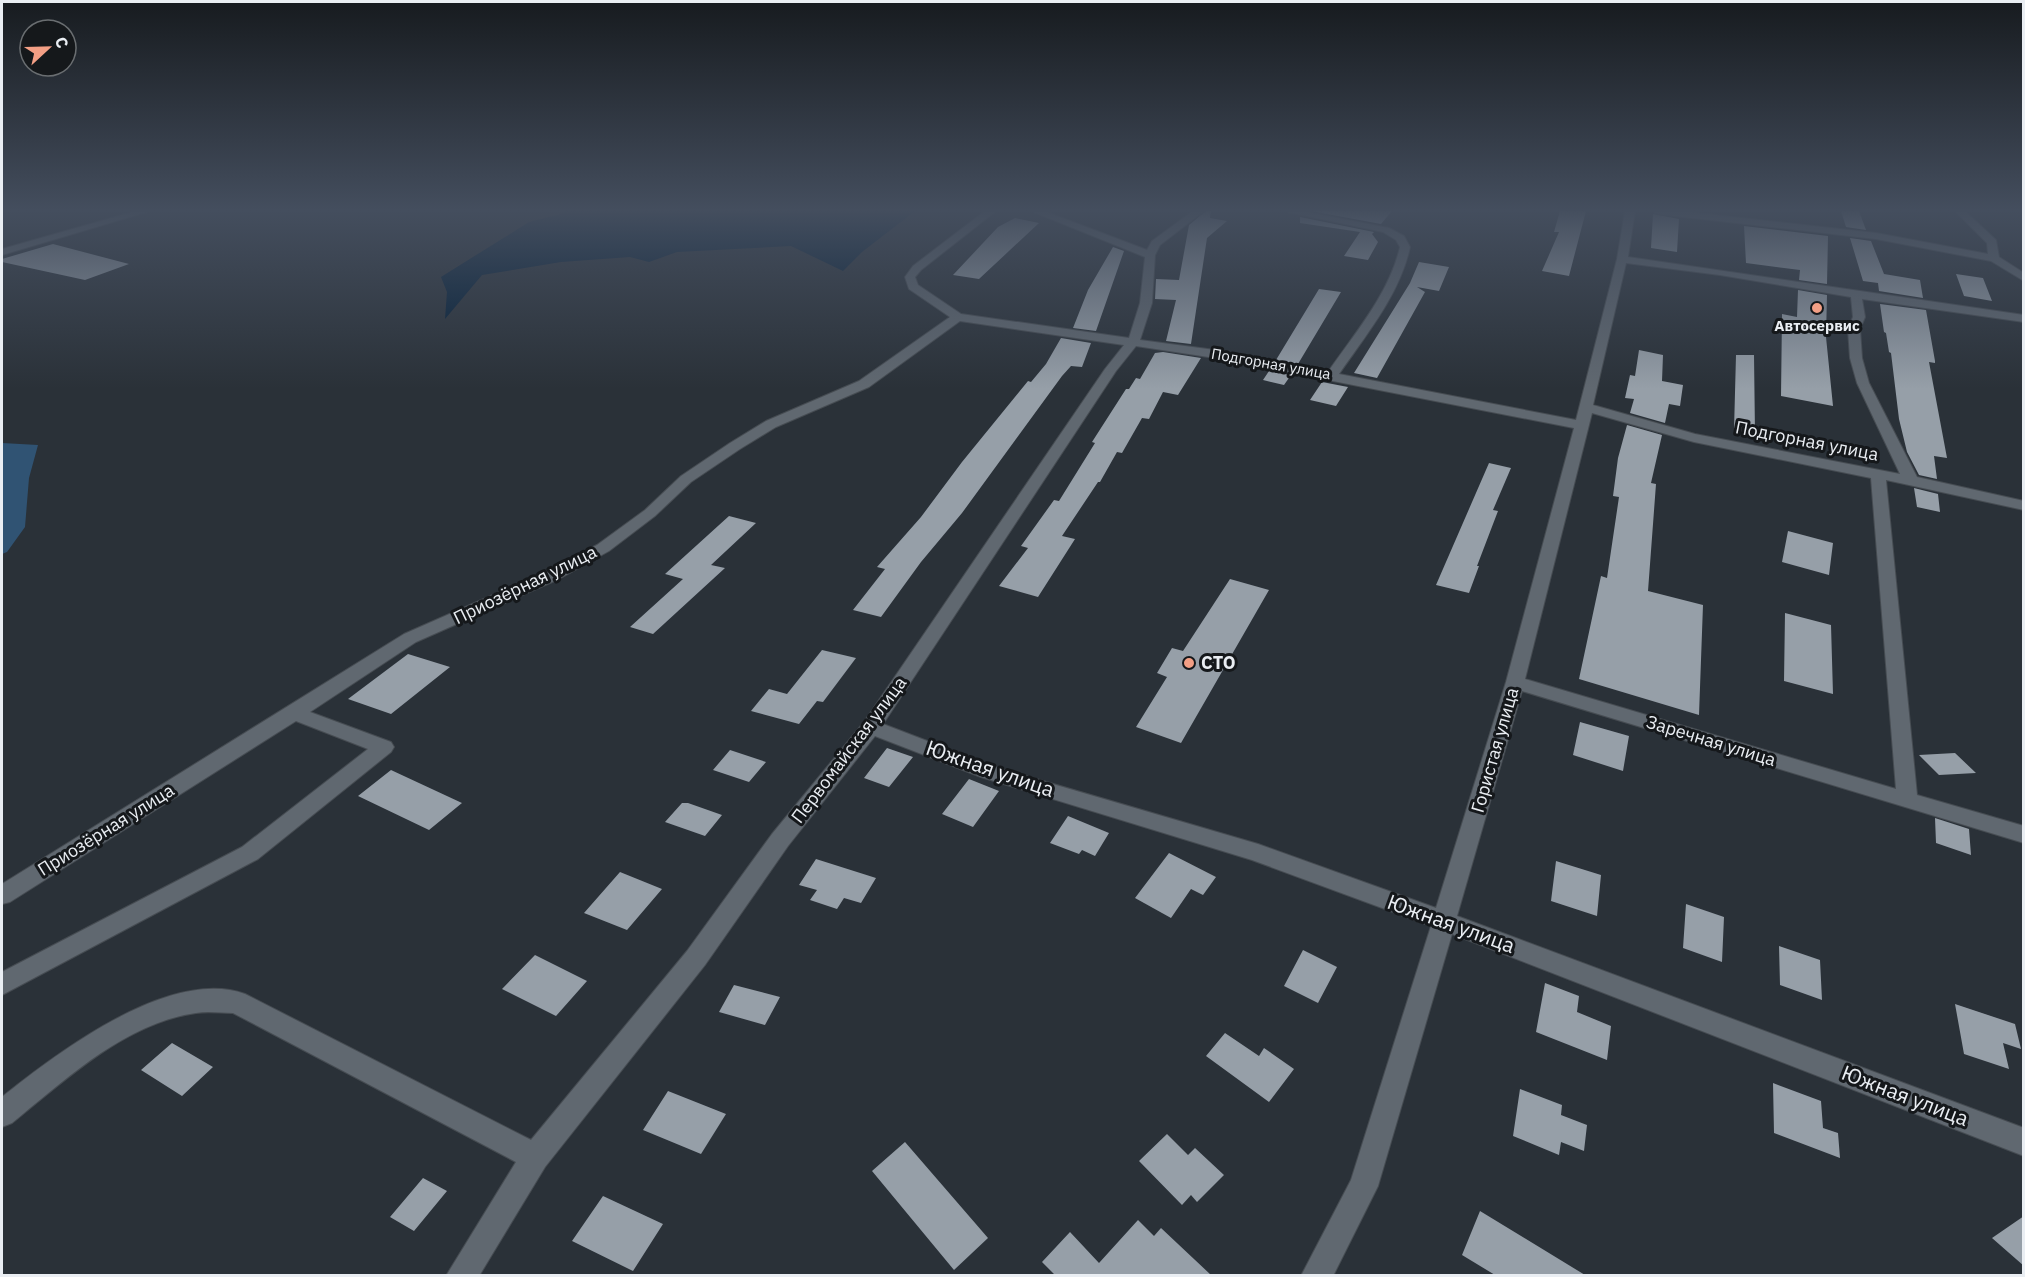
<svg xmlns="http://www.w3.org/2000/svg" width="2025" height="1277" font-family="'IBM Plex Sans',sans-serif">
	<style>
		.green { fill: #305373 }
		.water { fill: #001d37 }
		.building { fill: #969fa8 }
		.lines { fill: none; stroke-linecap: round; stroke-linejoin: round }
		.minor-casing { stroke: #464c52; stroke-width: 2 }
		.minor { fill: #606870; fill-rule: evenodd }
		.poi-dot { fill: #f39f85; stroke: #15181b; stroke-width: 2 }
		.labels { text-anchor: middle; stroke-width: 6; stroke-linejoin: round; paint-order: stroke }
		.far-poi-label { font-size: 15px; font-weight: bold; fill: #eaeef3; stroke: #15181b }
		.far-street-label { font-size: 15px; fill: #eaeef3; stroke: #15181b }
		.street-label { font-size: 18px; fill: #eaeef3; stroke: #15181b }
		.poi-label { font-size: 18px; font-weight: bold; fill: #eaeef3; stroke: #15181b; text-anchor: start }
		.near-street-label { font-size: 21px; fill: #eaeef3; stroke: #15181b }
	</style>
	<rect width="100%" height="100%" fill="#2a3138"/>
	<path class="green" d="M2,443l36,2 -9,33 -4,49 -18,25 -5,2z"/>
	<path class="water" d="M566,211h349l-53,41 -19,19 -52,-25 -114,6 -28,10 -19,-5 -69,5 -79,13 -37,44 2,-27 -6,-15 88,-55 32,-8z"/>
	<path class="building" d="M1206,211h5l-1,7 17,3 -20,17 -16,106 -25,-3 10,-41 -21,-1 1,-20 23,1 10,-55z
		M1311,211h81l-11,13z
		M1560,211h26l-17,65 -27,-5 17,-39h-5z
		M1841,211h18l7,19 -20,-3z
		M1653,214l26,5 -2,33 -26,-4z
		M1300,217l74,15 -2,2 6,8 -10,18 -24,-4 16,-24 -60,-9z
		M1015,218l24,5 -60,56 -26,-4 45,-48z
		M1744,226l84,10 -1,48 -28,-4 1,-10 -54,-7z
		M1850,238l21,3 13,33 36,6 3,18 -44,-7 -1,-8 -15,-2z
		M53,244l76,20 -44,16 -83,-18v-3z
		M1113,247l11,4 -28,80 -23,-3 15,-38z
		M1419,262l30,5 -10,24 -22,-4 8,5 -48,86 -23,-5 56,-90z
		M1956,274l27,4 9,23 -28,-5z
		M1319,289l22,3 -43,72 -22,-4z
		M1798,290l29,5 -1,42 7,69 -52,-10 1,-82 15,3z
		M1880,304l46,6 9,51v2l-6,-1 18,96 -13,-2 3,23 -18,-4 -12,-23 -8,-33 -8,-66 -2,-1 -3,-19 -2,-1z
		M1061,338l30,5 -9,24 -11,-1 -9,10 -100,137 -41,49 -40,55 -28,-7 32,-41 -8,-2 44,-50 41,-55 66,-81 3,1 15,-18z
		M1639,350l24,5 -1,26 21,4 -3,21 -11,-2 -4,19 -35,-10 4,-14 -9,-1 5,-23 5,1z
		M1163,352l38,6 -23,37 -15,-3 -14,27 -7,-1 -20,35 -5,-1 -17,30h-2l-36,54 13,3 -37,58 -39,-11 29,-38 -7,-2 33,-46 5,1 36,-58 -3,-1 34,-53h3l7,-11 4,1 15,-26z
		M1736,355h18l1,79 -21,-4z
		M1269,371l22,4 -7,10 -21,-5z
		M1322,382l26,5 -12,19 -26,-6z
		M1627,425l35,10 -11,48 5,1 -8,107 55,14 -4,110 -120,-36 22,-103 6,2 12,-81 -6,-1 5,-38z
		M1489,463l22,5 -18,42 5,1 -21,55h2l-10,27 -33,-8z
		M1914,488l24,6 2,18 -23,-5z
		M729,516l27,7 -45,42 14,3 -72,66 -23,-7 53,-48 -18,-5z
		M1788,531l45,12 -4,32 -47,-13z
		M1230,579l39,11 -88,153 -45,-16 31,-50 -10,-4 15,-25 11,3z
		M1785,613l46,12 2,69 -49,-13z
		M822,650l34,8 -33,44 -6,-1 -18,23 -48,-13 18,-22 18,5z
		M408,654l42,13 -59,47 -43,-15z
		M1580,722l49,14 -6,35 -50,-16z
		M887,748l26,9 -24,30 -25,-9z
		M730,750l36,12 -17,20 -36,-12z
		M1955,753l21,20 -37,2 -20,-20z
		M391,770l71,33 -33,27 -71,-34z
		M969,779l30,12 -26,36 -31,-13z
		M682,803h6l34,12 -17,21 -40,-14z
		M1068,816l41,17 -14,23 -13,-6 -3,4 -29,-11z
		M1935,818l34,11 2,26 -35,-12z
		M1169,853l47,24 -13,18 -12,-6 -20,29 -36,-20z
		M816,859l60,19 -15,25 -17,-5 -7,11 -27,-9 7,-10 -18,-5z
		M1556,861l45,14 -4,41 -46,-15z
		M620,872l42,17 -35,41 -43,-17z
		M1686,904l38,13 -2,45 -39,-14z
		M1779,946l41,14 2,40 -42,-15z
		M1303,950l34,17 -19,36 -34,-17z
		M535,955l52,26 -31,35 -54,-27z
		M1545,983l34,13 -2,16 34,14 -4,34 -71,-28z
		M734,985l46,12 -15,28 -46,-13z
		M1955,1004l60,20 6,25 -18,-6 6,26 -45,-15z
		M1225,1033l34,23 5,-8 30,21 -25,33 -63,-46z
		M172,1043l41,24 -31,29 -41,-26z
		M1773,1083l48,18 2,27 15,5 2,25 -66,-25z
		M1520,1089l42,16 -1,10 26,10 -3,26 -23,-9 -2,13 -46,-19z
		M668,1091l58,23 -25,40 -58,-24z
		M1167,1134l21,21 7,-7 29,27 -27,27 -6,-7 -9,10 -43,-44z
		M905,1142l83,96 -34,32 -82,-99z
		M423,1178l24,13 -33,40 -24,-14z
		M603,1196l60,28 -30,47 -61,-30z
		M1480,1211l105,64h-90l-33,-20z
		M2024,1216v50l-32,-28z
		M1138,1220l16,16 7,-8 50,47h-156l-13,-13 28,-30 29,31z"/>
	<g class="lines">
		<defs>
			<path id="minor" d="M136,211h14l-148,44v-6z
				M985,211h11l-75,59 -6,7 3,8 43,29 168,24 11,-35 5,-46 -114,-46h13l103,39 5,-9 41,-30h11l-44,34 -5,10 -3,48 -12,37 75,10 113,22c27,-39 61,-78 72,-125l-4,-7 -13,-8 -100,-21h18l88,17 15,8 6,11c-10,47 -44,88 -71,127l237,46 41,-161 8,-48h10l-7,46 396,58v7l-162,-23 3,18 -5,12 2,29 7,25 48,94 107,24v9l-138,-30 31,315 107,31v17l-502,-152 -65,225 567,212v28l-572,-222 -74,252 -45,90h-32l50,-96 80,-254 -179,-66 -271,-83 -106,-41 -87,110 -83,119 -160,202 -66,109h-33l70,-114 -283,-149c-12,0 -25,-2 -37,0 -71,10 -131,67 -184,110l-10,4v-30c55,-44 168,-130 243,-103l286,146 156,-189 85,-117 92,-112 241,-353 19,-24 -164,-24 -91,66 -93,40 -36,22 -49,33 -36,34 -46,35 -50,28 -143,63 -106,70 81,30 3,5 -3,5 -133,107 -256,136v-23l240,-125 126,-98 -72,-28 -286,181 -8,2v-20l402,-250 143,-63 50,-26 48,-35 36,-34 49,-33 36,-22 93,-40 91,-64 -41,-28 -4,-12 8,-11zM1626,263l94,12 131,22 2,20 -5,12 2,29 7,25 43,91 -205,-40 -102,-29zM1136,346l79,12 359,70 -68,254 -70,226 -178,-64 -263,-77 -112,-43 233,-353zM1592,413l102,29 177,36 25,311 -371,-110z
				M1652,211h28l196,22 112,21 -1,-11 -32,-32h10l31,29 3,17 25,16v8l-33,-20 -115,-22 -219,-25z"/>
		</defs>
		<use href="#minor" class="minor-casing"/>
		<use href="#minor" class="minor"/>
	</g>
	<linearGradient id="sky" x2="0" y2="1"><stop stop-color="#171b1f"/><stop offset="0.54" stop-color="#444e5e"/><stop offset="1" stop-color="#444e5e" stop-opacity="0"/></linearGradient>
	<rect width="2025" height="389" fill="url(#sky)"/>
	<g class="poi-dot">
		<circle cx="1817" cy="308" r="6"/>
		<circle cx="1189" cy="663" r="6"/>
	</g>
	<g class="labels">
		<g class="far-poi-label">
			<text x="1817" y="331">Автосервис</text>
		</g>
		<g class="far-street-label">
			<text transform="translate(1271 364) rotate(10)" y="5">Подгорная улица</text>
		</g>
		<g class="street-label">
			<text transform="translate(1807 441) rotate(11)" y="6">Подгорная улица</text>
			<text transform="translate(525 585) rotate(-26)" y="6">Приозёрная улица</text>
			<text transform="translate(1711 741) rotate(17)" y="6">Заречная улица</text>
			<text transform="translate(849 750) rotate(-53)" y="6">Первомайская улица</text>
			<text transform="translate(1495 750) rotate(-74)" y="6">Гористая улица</text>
			<text transform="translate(106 830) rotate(-32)" y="6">Приозёрная улица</text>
		</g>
		<g class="poi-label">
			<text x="1201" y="669">СТО</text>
		</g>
		<g class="near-street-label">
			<text transform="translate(990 769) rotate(19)" y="7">Южная улица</text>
			<text transform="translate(1451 924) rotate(20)" y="7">Южная улица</text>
			<text transform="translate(1905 1096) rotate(21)" y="7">Южная улица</text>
		</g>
	</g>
	<rect width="2025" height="1277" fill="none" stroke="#eaeef3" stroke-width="6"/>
	<g transform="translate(48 48) rotate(68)"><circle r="28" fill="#15181b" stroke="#6a6e71" stroke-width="1.5"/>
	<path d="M0-4.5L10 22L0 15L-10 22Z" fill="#f39f85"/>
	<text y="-9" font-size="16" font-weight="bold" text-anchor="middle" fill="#eaeef3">С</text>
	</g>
</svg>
